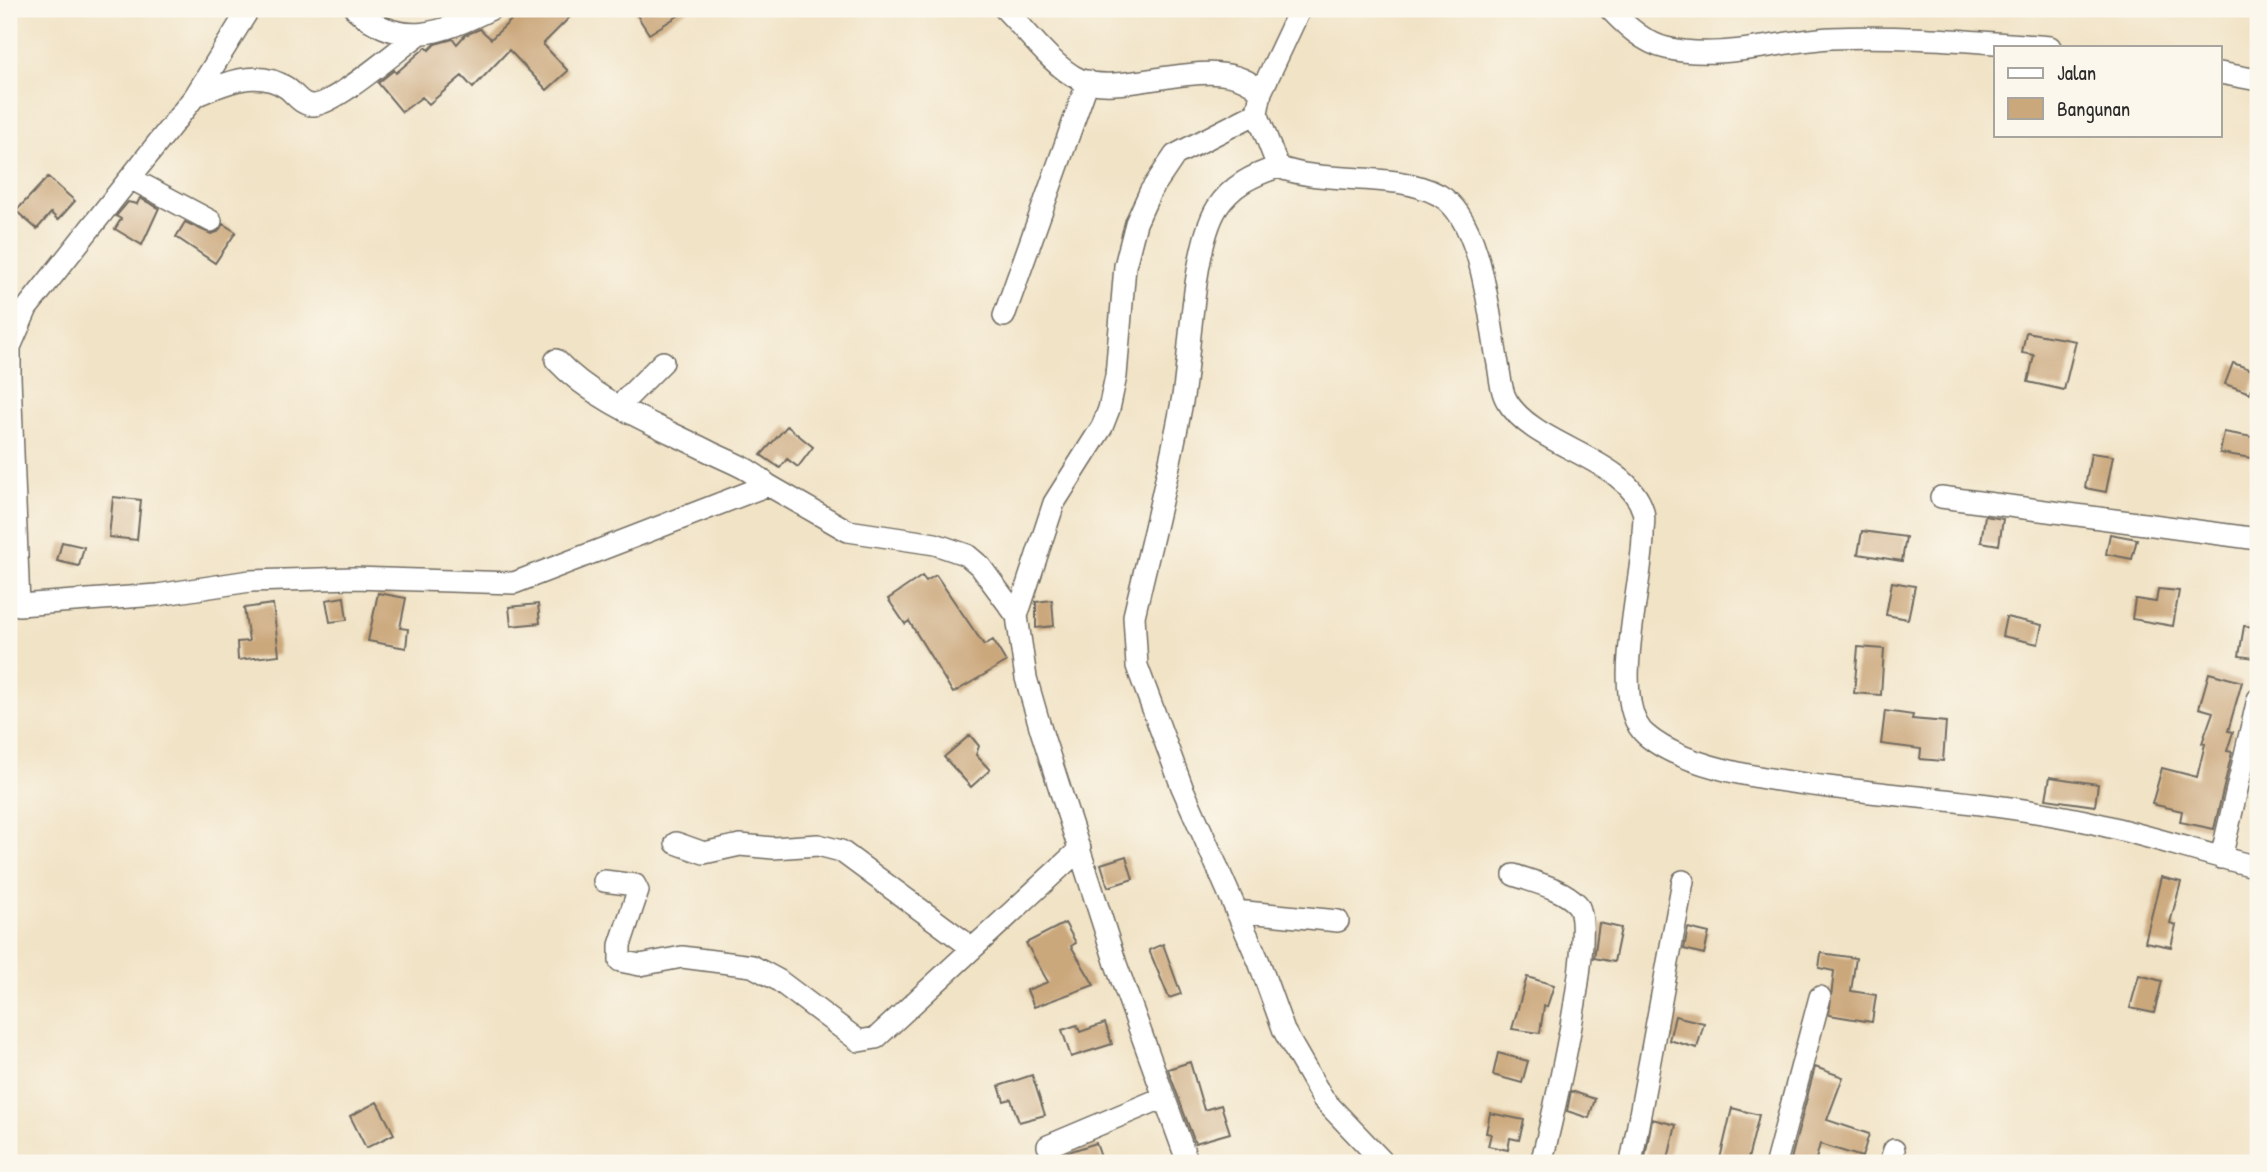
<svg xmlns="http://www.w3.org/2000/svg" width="2267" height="1172" font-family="'Patrick Hand',sans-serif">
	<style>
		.building { fill: #cba77c }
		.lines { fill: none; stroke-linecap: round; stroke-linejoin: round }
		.minor-casing { stroke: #706b61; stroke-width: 24 }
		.minor { stroke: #fff; stroke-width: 21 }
	</style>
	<rect width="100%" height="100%" fill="#fbf7ec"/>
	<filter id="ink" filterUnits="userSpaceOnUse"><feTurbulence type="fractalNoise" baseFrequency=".0143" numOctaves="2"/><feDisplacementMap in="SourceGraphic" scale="14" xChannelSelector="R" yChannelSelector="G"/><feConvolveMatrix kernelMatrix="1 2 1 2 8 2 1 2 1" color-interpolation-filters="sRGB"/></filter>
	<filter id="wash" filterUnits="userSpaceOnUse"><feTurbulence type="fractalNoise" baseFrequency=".00686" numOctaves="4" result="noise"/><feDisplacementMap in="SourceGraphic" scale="28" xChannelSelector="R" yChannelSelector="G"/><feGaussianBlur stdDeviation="1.57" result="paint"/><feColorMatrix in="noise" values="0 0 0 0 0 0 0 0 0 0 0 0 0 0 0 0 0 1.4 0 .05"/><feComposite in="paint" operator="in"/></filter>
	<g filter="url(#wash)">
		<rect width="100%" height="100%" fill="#f1e3c6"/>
		<g id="blocks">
			<path class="building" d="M523,9h37l9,9 -26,26 25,27 -21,19 -38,-40 -36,38 -11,-12 -33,28 -7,-7 -20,15 -24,-29 16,-13 2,3 30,-26 3,3 6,-6 18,-5 4,5 8,-9 15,-6 11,10z
				M633,9h56l-40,25z
				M48,177l27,24 -17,19 -7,-7 -14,16 -21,-18z
				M140,198l19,10 -17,37 -27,-16 6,-10 -5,-3 12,-14 9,2z
				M185,222l26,12 7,-2 5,-8 13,8 -21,31 -39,-26z
				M2026,332l50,9 -12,49 -36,-8 6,-27 -12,-2z
				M2233,363l25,9 -8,21 -25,-9z
				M787,426l26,21 -15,20 -11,-8 -7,9 -19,-13z
				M2224,432l34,6v21l-38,-6z
				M2091,453l22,3 -7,36 -21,-4z
				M113,497l28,3 -4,40 -28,-3z
				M1985,516l18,3 -4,26 -18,-3z
				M1862,531l44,6 -4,24 -44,-7z
				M2110,534l27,5 -5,20 -26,-5z
				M62,542l22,5 -5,19 -22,-5z
				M936,575l48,70 9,-5 13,22 -53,31 -44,-72 -4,3 -17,-25 34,-23 4,5z
				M1892,582l23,4 -7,33 -22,-4z
				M2158,589l21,2 -6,35 -41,-7 3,-20 21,3z
				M378,593l28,5 -6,30 8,1 -2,19 -38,-7z
				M344,597l3,23 -17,2 -4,-22z
				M1052,600l2,26 -18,2v-26z
				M273,604l6,51 -41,5 -1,-18 12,-1 -5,-33z
				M538,604l2,19 -29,3 -2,-19z
				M2006,617l36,8 -4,19 -36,-8z
				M2244,626l14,1 -3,31 -16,-2z
				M1858,647l26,2 -3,46 -27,-2z
				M2209,673l33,9 -14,49 5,1 -6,19 5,1 -18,77 -34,-7 2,-11 -30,-7 10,-36 35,9 8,-33 -3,-1 11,-31 -14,-4z
				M1885,711l28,4 -1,4 34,3 -3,39 -23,-2 1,-10 -40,-5z
				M970,735l9,11 -3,9 14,15 -19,17 -27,-30z
				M2050,777l48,7 -3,22 -49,-7z
				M1126,856l7,23 -25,8 -7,-23z
				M2161,877l20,5 -11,41 6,2 -5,22 -26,-5z
				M1065,923l11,20 -5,3 23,39 -60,22 -7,-17 21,-8 -22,-39z
				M1599,923l22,5 -7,34 -20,-4z
				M1688,928l21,5 -5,21 -20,-5z
				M1163,944l18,50 -12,4 -20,-48z
				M1821,953l35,5 -5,33 25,4 -4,27 -43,-7 5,-44 -15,-3z
				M2139,975l23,6 -8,32 -24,-5z
				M1527,977l27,8 -7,22 -3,-1 -4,27 -28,-4z
				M1675,1016l29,7 -7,25 -28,-8z
				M1105,1023l7,21 -41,13 -9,-27 15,-5 3,7z
				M1498,1053l30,8 -6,22 -29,-8z
				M1190,1062l14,48 17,-5 9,28 -35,10 -27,-74z
				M1815,1067l28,10 -16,43 42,14 -7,23 -42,-13 -5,19h-25z
				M1032,1075l13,40 -26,7 -8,-23 -7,2 -5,-15z
				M1571,1091l24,8 -6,19 -22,-7z
				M377,1102l17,32 -28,14 -16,-32z
				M1732,1108l27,7 -12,48h-28z
				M1490,1113l34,7 -5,20 -9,-2 -2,12 -20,-4 3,-12 -5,-1z
				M1652,1119l24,6 -9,38h-23z
				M1096,1143l7,20h-58l-1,-3z"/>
		</g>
	</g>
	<g filter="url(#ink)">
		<use href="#blocks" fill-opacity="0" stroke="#706b61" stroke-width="2"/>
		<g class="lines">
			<defs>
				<path id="minor" d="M249,9l-54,87 -168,212 -17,39v30l9,228 138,-10 93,-14 104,-3 160,5 254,-98 80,46 87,13 32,11 13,11 37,50
					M355,9c46,41 87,24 136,0
					M1005,9c19,19 49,59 74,70 46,21 141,-32 182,13l-4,21 -82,42 -25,37 -14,31 -11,43 -9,110 -7,33 -7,18 -48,76 -37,113 9,62 15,52 75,234 72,199
					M1610,9c15,16 34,34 56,39 53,13 112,-7 165,-10 74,-3 146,4 219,9
					M2220,73l38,7
					M1261,92l39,-83
					M195,96c29,-13 63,-28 92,-8 9,7 15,18 27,17 23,-2 82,-54 103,-69
					M1257,113l21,54c50,19 113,3 161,28 43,24 50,120 58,164 3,13 3,31 10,42 28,47 120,56 136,110 2,6 0,16 0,22 1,48 -36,169 3,202 48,42 170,50 234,58 68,7 138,14 205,28 58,13 116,32 173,46
					M1278,167c-25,8 -46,18 -61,41 -24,39 -26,139 -34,188 -13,74 -32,147 -49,220l3,50 45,121 77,175 25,69 39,68 61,64
					M130,178l81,43
					M1004,316l84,-235
					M556,360c39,42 101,65 152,91 24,12 40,16 60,34
					M620,405l43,-43
					M1941,497l317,42
					M676,843l28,10 36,-8 33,3 45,-3 23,6 130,96
					M2221,858l37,-159
					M1514,875c19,7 48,13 63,29 21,22 -26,222 -36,259
					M604,881l31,4 3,6 -18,54v16l20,4 42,-8 70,9 26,14 81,61 17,-3 204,-189
					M1236,911l102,10
					M1048,1146l114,-48
					M1631,1163l52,-282
					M1776,1163l44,-166
					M1890,1163l4,-13"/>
			</defs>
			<use href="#minor" class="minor-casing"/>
			<use href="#minor" class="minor"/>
		</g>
	</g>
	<rect width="2267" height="1172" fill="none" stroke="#fbf7ec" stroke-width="35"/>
	<rect x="1994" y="46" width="228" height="91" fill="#fbf7ec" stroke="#a8a59f" stroke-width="2"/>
	<rect x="2008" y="68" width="35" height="10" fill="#ffffff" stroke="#a8a59f" stroke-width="2"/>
	<text x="2057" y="80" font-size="21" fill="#2b2b2b">Jalan</text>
	<rect x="2008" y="98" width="35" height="21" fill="#cba77c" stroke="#a8a59f" stroke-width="2"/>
	<text x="2057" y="116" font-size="21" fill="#2b2b2b">Bangunan</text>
</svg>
